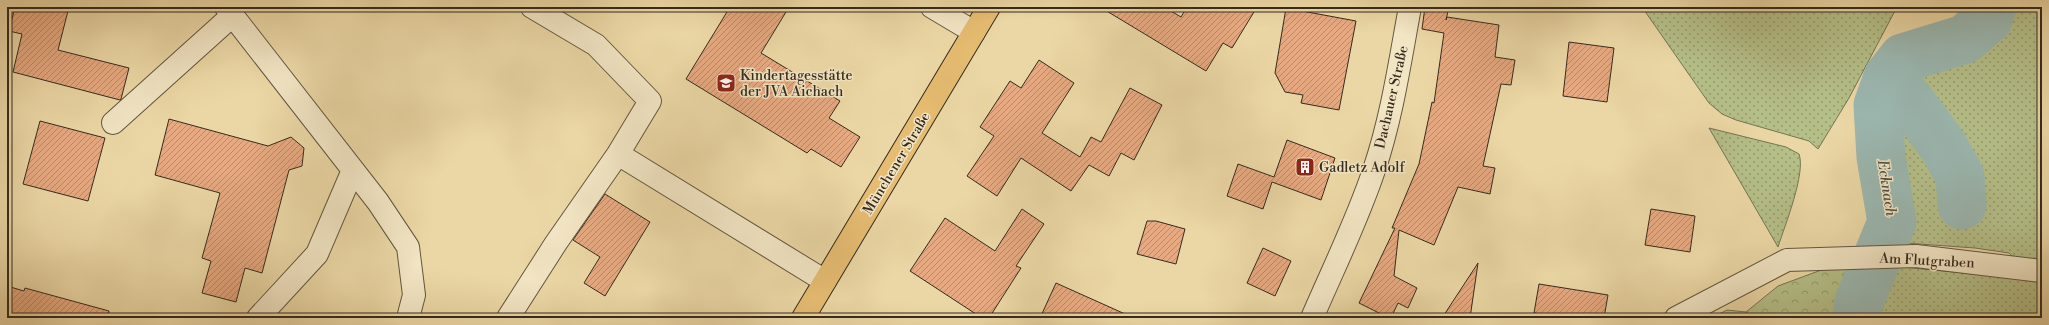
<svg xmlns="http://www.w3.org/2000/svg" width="2049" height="325" font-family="'Libre Bodoni',serif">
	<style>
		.grass { fill: url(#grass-dots); stroke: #757554 }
		.forest { fill: url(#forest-crowns); stroke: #757554 }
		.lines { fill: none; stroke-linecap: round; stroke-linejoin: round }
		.river { stroke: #9bb7b0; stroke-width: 49 }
		.building { fill: url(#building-hatch); stroke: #352b1f }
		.minor-casing { stroke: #625640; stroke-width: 24 }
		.major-casing { stroke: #352b1f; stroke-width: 24 }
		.minor { stroke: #f2e5c4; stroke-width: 22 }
		.major { stroke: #e6bc72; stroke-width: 22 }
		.labels { text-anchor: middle; stroke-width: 3; stroke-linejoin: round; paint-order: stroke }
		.poi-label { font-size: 14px; fill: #352b1f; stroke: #f2e5c4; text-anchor: start }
		.street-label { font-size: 14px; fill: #352b1f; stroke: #f2e5c4 }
		.water-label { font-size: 15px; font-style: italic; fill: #4e4e43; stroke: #f2e5c4 }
	</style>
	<defs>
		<pattern id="grass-dots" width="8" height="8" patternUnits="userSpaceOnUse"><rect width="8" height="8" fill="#b5bf88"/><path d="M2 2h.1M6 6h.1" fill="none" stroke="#949b6f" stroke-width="1.8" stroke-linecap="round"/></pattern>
		<pattern id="forest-crowns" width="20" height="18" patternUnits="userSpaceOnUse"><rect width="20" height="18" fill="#b5bf88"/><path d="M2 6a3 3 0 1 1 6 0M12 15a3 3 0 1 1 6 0" fill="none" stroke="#949b6f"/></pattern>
		<pattern id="building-hatch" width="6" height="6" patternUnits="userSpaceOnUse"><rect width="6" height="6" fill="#e6a981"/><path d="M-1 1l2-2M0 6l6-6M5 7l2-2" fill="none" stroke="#bb8a69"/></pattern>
	</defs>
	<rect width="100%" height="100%" fill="#ebd7a5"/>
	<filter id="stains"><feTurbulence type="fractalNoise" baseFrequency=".005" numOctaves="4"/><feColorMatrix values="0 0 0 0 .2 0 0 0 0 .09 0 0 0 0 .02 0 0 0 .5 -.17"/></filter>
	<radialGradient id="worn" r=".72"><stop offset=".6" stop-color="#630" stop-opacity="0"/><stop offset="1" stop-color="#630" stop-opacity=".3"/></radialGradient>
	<path class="grass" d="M1642,7h255l-48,91 -31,51 -9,-8 -73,-21 -14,-6 -13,-11 -12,-17z
		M2009,7h33v311h-162l12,-52 144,14 -27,-27 -34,-5 -70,-5 3,-29 -16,-60 -4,-38 17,-10 42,72 5,39 11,10 10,-11 -2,-41 -9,-30 -27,-24 -21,-33 -4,-17 9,-8 52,-8 29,-27z
		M1709,128l77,19 13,7c7,19 -14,71 -21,93z
		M1727,310l19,2 7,6h-42z"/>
	<path class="forest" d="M1892,266l-12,52h-127l-7,-6 32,-26 46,-17z"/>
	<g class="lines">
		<path class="river" d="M1888,77l22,24 33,45 17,30 2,29
			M1857,318l2,-16 33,-80 -11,-65 -3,-52 10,-28 15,-19 62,-19 23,-20 4,-12"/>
	</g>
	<path class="building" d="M15,7h54l-11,43 71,18 -8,31 -1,1 -107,-28 9,-38 -13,-3z
		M730,7h59l-28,46 79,48 -11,17 31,19 -19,30 -30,-18 -4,4 -121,-74z
		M1100,7h64l17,10 6,-10h70l-25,41 -9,-5 -17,28z
		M1425,7l23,4 -2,9 1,-3 52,8 -4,32 20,3 -4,25 -10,-1 -18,82 12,2 -5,26 -32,-7 -24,58 -35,-15 -5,46 23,12 -9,20 -10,-5 -7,15h-2l-30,-15 36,-75h-3l27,-64 13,-62 2,1 10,-70 -22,-4z
		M1286,8l70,13 -17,89 -38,-7 2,-8 -18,-3 -10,-19z
		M1569,42l45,6 -7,54 -44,-6z
		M1039,60l35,23 -32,50 38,24 11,-20 10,5 29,-54 32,17 -28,55 -13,-7 -12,23 -20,-11 -18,26 -50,-33 -24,38 -30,-20 27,-40 -14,-9 30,-46 11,7z
		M169,119l99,27 23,-9 13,11 -2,18 -13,4 -27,103 -17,-5 -9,34 -34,-9 9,-32 -9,-3 18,-65 -65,-18z
		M40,121l65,17 -17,63 -65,-17z
		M1287,140l48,18 -14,42 -49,-18 -9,27 -36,-13 11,-32 36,13z
		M605,194l45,28 -45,74 -21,-13 16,-26 -27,-17z
		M1022,209l22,15 -28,42 5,2 -32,50h-7l-72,-47 35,-53 50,33z
		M1651,209l44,7 -5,36 -45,-7z
		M1147,221h9l29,8 -9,35 -39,-10z
		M1263,248l28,13 -16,35 -28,-13z
		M1478,263l-8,55h-28z
		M1056,283l78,35h-94z
		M1539,284l69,11 -4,23h-39l-31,-5z
		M7,286l17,5 1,-3 84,23 -1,7h-101z"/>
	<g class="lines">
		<defs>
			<path id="minor" d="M226,7l152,195 30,45 6,48 -6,23
				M532,7l64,38 54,56 -32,53 207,127
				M932,7l42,25
				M113,123l120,-108
				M258,318l59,-64 36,-84
				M508,318l48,-75 62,-89
				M1312,318c21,-49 45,-97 62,-148 18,-53 26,-109 36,-163
				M1676,318l111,-58 129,-4 126,15"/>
			<path id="major" d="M803,318l186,-311"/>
		</defs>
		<use href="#minor" class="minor-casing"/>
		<use href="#major" class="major-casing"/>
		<use href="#minor" class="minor"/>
		<use href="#major" class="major"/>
	</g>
	<defs>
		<symbol id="school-square" viewBox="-11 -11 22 22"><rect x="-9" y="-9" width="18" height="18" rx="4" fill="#8f2418" stroke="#f2e5c4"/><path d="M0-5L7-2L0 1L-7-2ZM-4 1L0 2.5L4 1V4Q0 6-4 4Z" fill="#fff"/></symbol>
		<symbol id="building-square" viewBox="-11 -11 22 22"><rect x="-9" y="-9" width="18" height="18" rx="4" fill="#8f2418" stroke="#f2e5c4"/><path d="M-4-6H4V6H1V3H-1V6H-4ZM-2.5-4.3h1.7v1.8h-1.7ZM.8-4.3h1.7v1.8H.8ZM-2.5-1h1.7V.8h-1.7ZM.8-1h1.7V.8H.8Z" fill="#fff"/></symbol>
	</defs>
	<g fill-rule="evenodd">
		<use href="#school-square" x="715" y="72" width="22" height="22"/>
		<use href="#building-square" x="1294" y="156" width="22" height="22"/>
	</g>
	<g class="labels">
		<g class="poi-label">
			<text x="740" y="80">Kindertagesstätte<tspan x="740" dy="16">der JVA Aichach</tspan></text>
			<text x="1319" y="172">Gadletz Adolf</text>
		</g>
		<g class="street-label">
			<text transform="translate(1391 97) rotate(-77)" y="5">Dachauer Straße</text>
			<text transform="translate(896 163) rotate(-59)" y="5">Münchener Straße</text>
			<text transform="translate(1927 260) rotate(3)" y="5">Am Flutgraben</text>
		</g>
		<g class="water-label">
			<text transform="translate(1887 188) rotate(81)" y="5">Ecknach</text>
		</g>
	</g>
	<rect width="2049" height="325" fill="none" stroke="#ebd7a5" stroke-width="24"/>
	<rect x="8" y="8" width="2033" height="309" fill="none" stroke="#352b1f" stroke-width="2"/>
	<rect x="12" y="12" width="2025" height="301" fill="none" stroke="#352b1f"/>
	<rect width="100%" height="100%" filter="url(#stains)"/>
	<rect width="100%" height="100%" fill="url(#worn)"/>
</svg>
